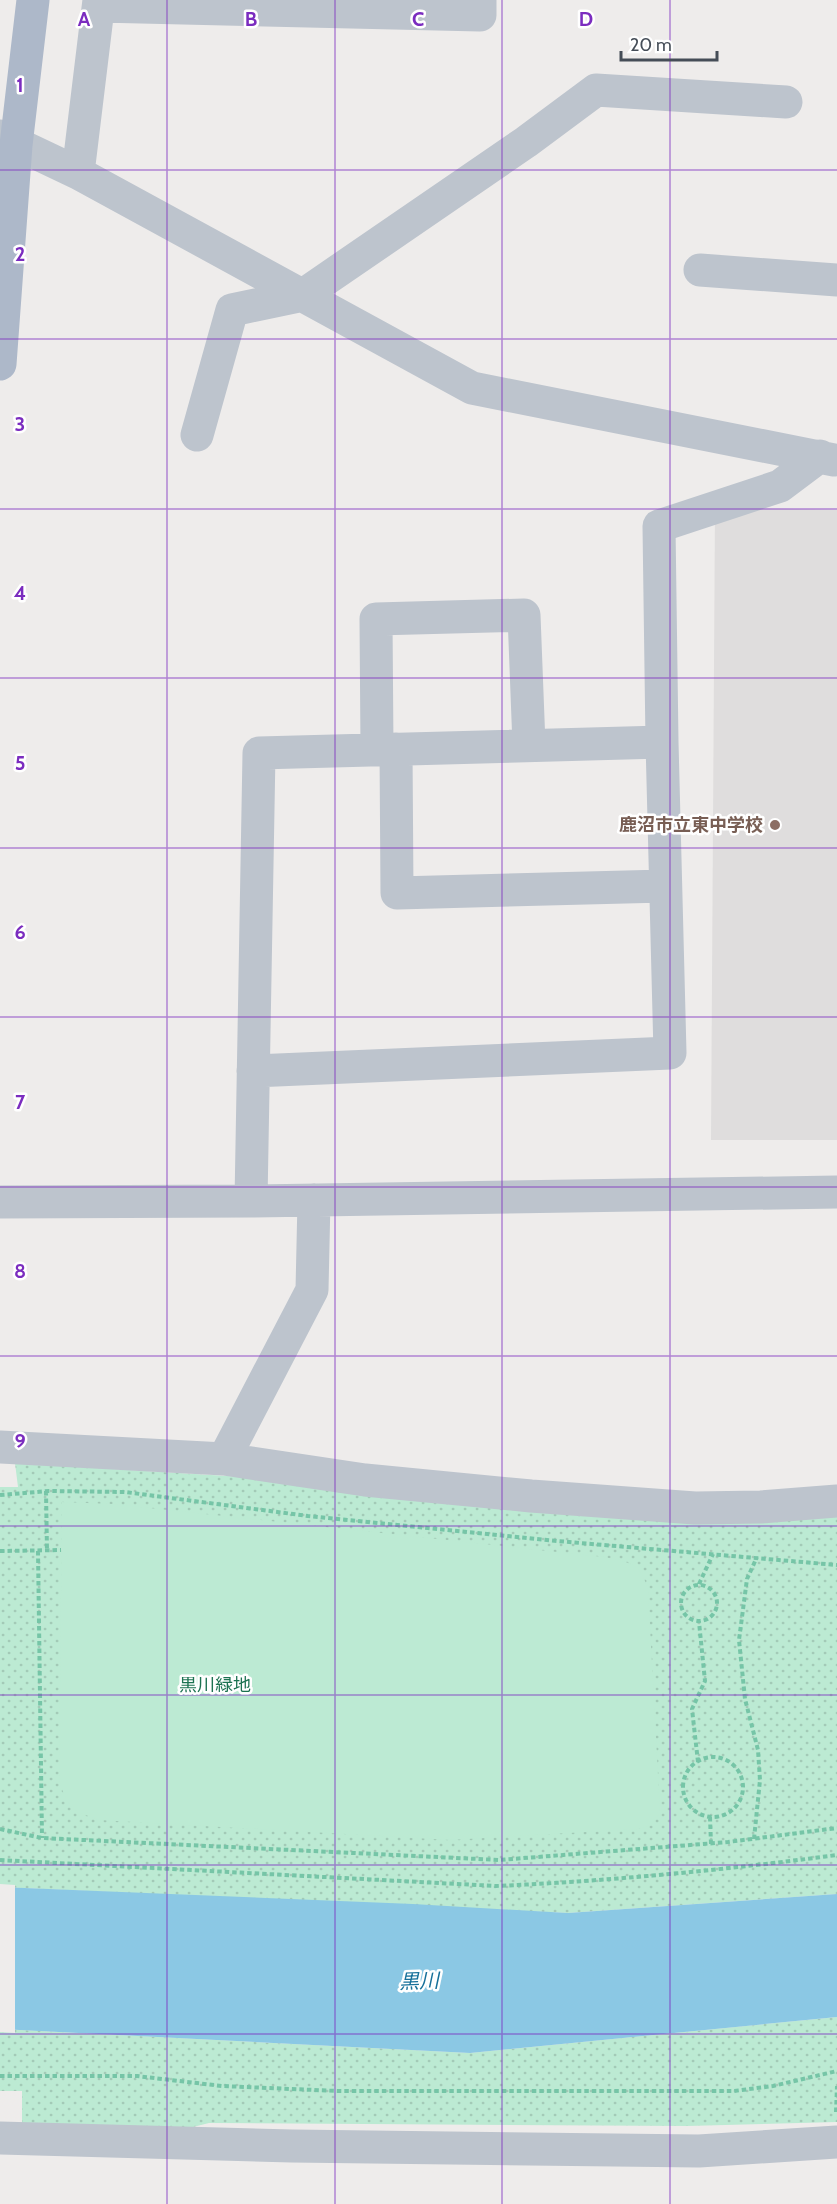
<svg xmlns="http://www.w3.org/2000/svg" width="837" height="2204" font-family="Cabin,'Noto Sans JP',sans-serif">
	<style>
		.education { fill: #dfdddd }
		.park { fill: url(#park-dots) }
		.pitch { fill: #bcead3 }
		.water { fill: #8bc8e4 }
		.pier { fill: #eeeceb }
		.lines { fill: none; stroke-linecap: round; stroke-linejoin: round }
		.path { stroke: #76c5a7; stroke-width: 4; stroke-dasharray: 4.5 3; stroke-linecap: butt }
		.minor { stroke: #bdc4cd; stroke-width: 33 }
		.major { stroke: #adb8c9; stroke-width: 33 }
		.grid { fill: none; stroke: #7b2cbf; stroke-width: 1.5; stroke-opacity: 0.55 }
		.education-dot { fill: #8d6e63; stroke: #fff; stroke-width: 2 }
		.labels { text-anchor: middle; stroke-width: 5; stroke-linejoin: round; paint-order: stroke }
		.education-label { font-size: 18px; font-weight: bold; fill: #785e54; stroke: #fff; text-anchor: end }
		.park-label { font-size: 18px; fill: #1c7251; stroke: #fff }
		.water-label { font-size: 20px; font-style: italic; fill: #16709a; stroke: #fff }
		.grid-label { font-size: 20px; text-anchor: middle; font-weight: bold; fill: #7b2cbf; stroke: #fff; stroke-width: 5; stroke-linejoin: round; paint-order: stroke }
	</style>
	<defs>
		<pattern id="park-dots" width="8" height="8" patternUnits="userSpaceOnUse" patternTransform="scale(1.5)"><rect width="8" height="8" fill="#bcead3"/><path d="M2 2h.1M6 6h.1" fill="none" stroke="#a3cab7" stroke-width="1.8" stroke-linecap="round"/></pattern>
	</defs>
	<rect width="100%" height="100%" fill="#eeeceb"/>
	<path class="education" d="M715,507l122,3v630h-126z"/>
	<path class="park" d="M15,1463l822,50v381l-269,19 -568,-26v-400h18z
		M837,2017v105l-150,4 -478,-3 -16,4 -171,-1v-35h-22v-62l470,24z"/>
	<path class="pitch" d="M62,1502l50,2 492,53c25,5 37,6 44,33l12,222 -8,13 -14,4 -188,11 -351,-20c-28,-10 -30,-11 -40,-39z"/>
	<path class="water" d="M0,1887l413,17 155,9 269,-19v123l-367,36 -470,-24z"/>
	<path class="pier" d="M0,1884l15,1v148l-15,-1z"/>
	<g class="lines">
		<path class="path" d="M46,1491l1,60
			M0,1495l49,-4 76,1 183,24 249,25 280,24
			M0,1551l61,-1
			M38,1551l4,287
			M699,1584l14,-30
			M681 1603a18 18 0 1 1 36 0a18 18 0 1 1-36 0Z
			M683 1787a30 30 0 1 1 60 0a30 30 0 1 1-60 0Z
			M698,1762l-6,-53 13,-28 -6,-59
			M710,1817l1,27
			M0,1829l42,9 457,22 229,-18 109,-14
			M754,1839l6,-59 -2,-30 -13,-51 -6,-59 8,-61 10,-22
			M0,1860l496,26c114,-5 228,-16 341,-31
			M0,2076h137l85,10 116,5h396l39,-5 64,-15
			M836,2112l1,-26"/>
		<path class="minor" d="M99,6l381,9v-15
			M0,136l78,37 394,215 362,72
			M78,173l21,-173
			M700,270l137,10
			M197,435l35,-125 71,-15 223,-153 70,-52 190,12
			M377,749l-1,-130 148,-4 5,130
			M396,749l1,144 268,-7
			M253,1071l417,-18 -8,-311
			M251,1201l8,-448 403,-11 -3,-216 121,-40 40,-30
			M0,1202l251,-1 586,-9
			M0,1447l224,12 141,21 166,16 164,12 66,-1 76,-6
			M224,1459l88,-169 2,-90
			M0,2138l292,8 407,5 138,-9"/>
		<path class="major" d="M0,364l16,-219 17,-145"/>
	</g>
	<path class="grid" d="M167,0v2204M335,0v2204M502,0v2204M670,0v2204M0,170h837M0,339h837M0,509h837M0,678h837M0,848h837M0,1017h837M0,1187h837M0,1356h837M0,1526h837M0,1695h837M0,1865h837M0,2034h837"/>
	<circle class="education-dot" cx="775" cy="825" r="6"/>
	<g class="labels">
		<g class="education-label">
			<text x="763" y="831">鹿沼市立東中学校</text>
		</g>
		<g class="park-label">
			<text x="215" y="1691">黒川緑地</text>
		</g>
		<g class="water-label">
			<text transform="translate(419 1981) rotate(-2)" y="7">黒川</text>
		</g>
	</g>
	<g class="grid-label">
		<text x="84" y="26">A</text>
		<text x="251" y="26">B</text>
		<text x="418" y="26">C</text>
		<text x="586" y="26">D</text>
		<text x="20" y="92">1</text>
		<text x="20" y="261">2</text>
		<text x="20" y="431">3</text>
		<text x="20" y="600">4</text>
		<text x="20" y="770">5</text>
		<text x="20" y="939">6</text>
		<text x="20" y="1109">7</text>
		<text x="20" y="1278">8</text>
		<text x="20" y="1448">9</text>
	</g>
	<path d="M621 51v9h96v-9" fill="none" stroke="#454d57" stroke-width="3"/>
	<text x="630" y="51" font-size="18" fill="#454d57" stroke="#ffffff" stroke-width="4.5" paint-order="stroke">20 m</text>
</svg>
